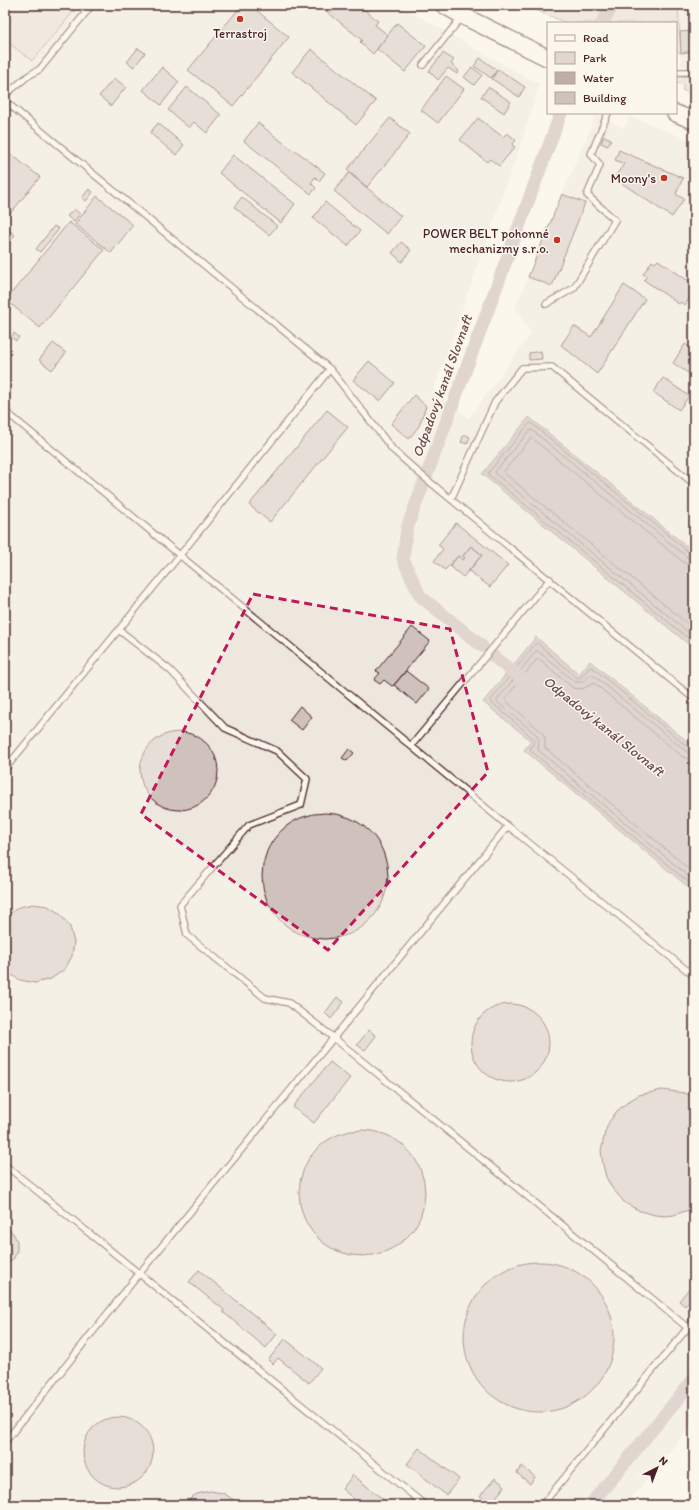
<svg xmlns="http://www.w3.org/2000/svg" width="699" height="1510" font-family="Itim,sans-serif">
	<style>
		.built { fill: #eee7de }
		.green { fill: #e2d7d0; stroke: #967b7e }
		.water { fill: #bfadaa; stroke: #907477 }
		.lines { fill: none; stroke-linecap: round; stroke-linejoin: round }
		.shore { stroke: #79585e; stroke-width: 1 }
		.canal { stroke: #bfadaa; stroke-width: 13 }
		.building { fill: #cfc2bc; stroke: #4a1f2b }
		.service-casing { stroke: #4a1f2b; stroke-width: 8 }
		.secondary-casing { stroke: #4a1f2b; stroke-width: 19 }
		.service { stroke: #fbf7ec; stroke-width: 5.5 }
		.secondary { stroke: #fbf7ec; stroke-width: 16 }
		.marked { fill: none; stroke: #c2185b; stroke-width: 3; stroke-dasharray: 8 5; stroke-linejoin: round }
		.poi-dot { fill: #c8321e; stroke: #fbf7ec; stroke-width: 1.5 }
		.labels { text-anchor: middle; stroke-width: 3; stroke-linejoin: round; paint-order: stroke }
		.poi-label { font-size: 13px; fill: #4a1f2b; stroke: #fbf7ec; text-anchor: end }
		.water-label { font-size: 14px; font-style: italic; fill: #6d4a51; stroke: #fbf7ec }
	</style>
	<rect width="100%" height="100%" fill="#fbf7ec"/>
	<filter id="ink" filterUnits="userSpaceOnUse"><feTurbulence type="fractalNoise" baseFrequency=".025" numOctaves="2"/><feDisplacementMap in="SourceGraphic" scale="8" xChannelSelector="R" yChannelSelector="G"/><feConvolveMatrix kernelMatrix="1 2 1 2 8 2 1 2 1" color-interpolation-filters="sRGB"/></filter>
	<g filter="url(#ink)">
		<path class="built" d="M79,5h319l141,79 -16,54 -89,252 35,28 62,-85 -16,-24 47,-115 34,-80 28,14 6,-12 64,26v1280l-68,83h-621v-1465l27,21z
			M678,5h16v63l-13,-1z"/>
		<path class="green" d="M5,5h74l-47,56 -27,-21z
			M524,5h154l3,48 -5,-1v-29h-110z
			M694,76v15l-7,1 -5,-2 2,-5 -8,-3v-5z"/>
		<path class="water" d="M529,417l165,135v97l-212,-175z
			M536,637l43,37 11,-13 104,86v145l-170,-142 7,-9 -48,-39z"/>
		<g class="lines">
			<path class="shore" d="M694,554l-4,-1 -159,-130 -2,1 -41,49 1,2 205,168
				M694,559l-7,-2 -155,-127 -3,1 -34,41 1,2 198,163
				M694,566l-6,-1 -5,-3 -150,-123h-3l-26,32v2l190,156
				M694,750l-4,-1 -98,-82 -3,1 -8,9 -4,1 -40,-35 -2,1 -45,57 43,37 1,4 -4,7 1,2 163,136
				M694,755l-7,-3 -94,-77h-3l-8,7h-7l-37,-31h-2l-39,49v2l40,33 2,6 -1,9 156,131
				M694,761l-11,-4 -89,-74 -12,6 -9,-1 -34,-29 -3,1 -31,39 1,2 36,31 3,7v9l149,125"/>
			<path class="canal" d="M602,23l11,-18
				M482,646l-62,-50 -17,-37 4,-31 154,-415
				M493,656l30,24
				M590,1505l104,-126"/>
		</g>
		<path class="building" d="M242,5h8l39,32 -56,69 -45,-36z
			M331,5h28l19,16 -3,4 13,10 -15,19 -13,-12 2,-2 -36,-29z
			M397,23l29,23 -21,26 -28,-23z
			M692,31l1,20 -12,2 -1,-21z
			M138,48l7,5 -11,14 -7,-5z
			M311,49l65,52 -20,24 -64,-53z
			M443,53l11,7 -3,4 8,7 -2,3 -9,-6 -10,12 -9,-9z
			M480,58l17,12 -6,8 -17,-12z
			M162,67l17,15 -18,23 -18,-15z
			M472,67l10,8 -8,10 -10,-8z
			M498,69l27,18 -6,10 -27,-18z
			M446,76l18,13 -26,34 -17,-13z
			M114,78l12,9 -15,19 -12,-10z
			M187,87l34,28 -14,18 -13,-11 -5,6 -21,-18z
			M488,87l23,15 -7,11 -23,-16z
			M390,118l20,16 -43,53 -20,-17z
			M478,118l25,19 4,-4 9,7 -4,5 3,2 -16,19 -9,-7 -3,3 -27,-22z
			M158,123l26,22 -8,10 -26,-22z
			M258,123l36,28 1,-1 30,23 -6,8 -4,-4 -4,6 5,5 -5,6 -67,-53z
			M604,136l7,3 -3,7 -7,-3z
			M619,150l64,28 -7,16 8,5 -12,18 -58,-39 10,-14 -9,-4z
			M12,155l28,22 -35,43v-62l2,2z
			M233,155l62,49 -14,19 -62,-50z
			M349,173l52,43 -14,18 -53,-43z
			M89,189l4,3 -7,9 -4,-3z
			M562,194l23,9 -33,83 -24,-9z
			M97,196l36,29 -22,28 -36,-29z
			M242,197l35,29 -8,9 -35,-28z
			M325,202l35,29 -12,15 -35,-28z
			M74,209l6,5 -6,8 -7,-6z
			M69,222l35,28 -64,78 -34,-28z
			M54,226l5,3 -19,23 -4,-3z
			M7,228l8,7 -8,10 -2,-1v-13z
			M401,242l10,8 -9,12 -10,-9z
			M658,260l35,24 -4,6 4,2 -8,13 -4,-3 -2,2 -35,-24 3,-4 -4,-2 9,-13 3,2z
			M624,285l21,14 -48,75 -36,-29 13,-19 17,11z
			M14,333l5,4 -3,4 -5,-4z
			M53,343l13,10 -14,17 -13,-10z
			M685,344l9,6v27l-21,-14z
			M541,351l1,8 -13,1v-7z
			M369,361l26,22 -15,18 -27,-21z
			M663,378l26,18 -10,14 -26,-18z
			M414,395l12,11 -7,20 -10,13 -18,-15z
			M327,410l21,17 -78,95 -21,-17z
			M464,434l6,3 -3,7 -6,-2z
			M456,523l52,42 -18,22 -21,-16 13,-16 -11,-9 -8,10 2,2 -2,2 -5,-4 -13,14 -11,-9 9,-12 -5,-4z
			M471,546l11,9 -19,22 -13,-11 8,-10 5,4 2,-2 -2,-2z
			M412,627l18,14 -36,44 -2,1 -8,-6 -4,4 -6,-4 6,-7 -4,-2z
			M406,671l23,18 -12,15 -23,-19z
			M300,706l12,11 -10,13 -13,-10z
			M140 771a39 39 0 1 1 78 0a39 39 0 1 1-78 0Z
			M349,749l5,4 -7,8 -5,-3z
			M262 876a63 63 0 1 1 126 0a63 63 0 1 1-126 0Z
			M33,904l15,2 12,8 10,13 4,15 -2,14 -7,13 -14,10 -16,4 -15,-3 -10,-6 -5,-6v-51l14,-10z
			M337,997l7,5 -13,17 -6,-6z
			M471 1043a39 39 0 1 1 78 0a39 39 0 1 1-78 0Z
			M369,1030l7,6 -11,14 -8,-5z
			M330,1062l20,16 -36,45 -21,-16z
			M662,1090l23,3 9,5v110l-20,7 -9,1 -10,-1 -15,-4 -15,-8 -13,-15 -6,-11 -3,-12 -2,-14 4,-19 4,-10 8,-11 12,-10 10,-6z
			M299 1193a63 63 0 1 1 126 0a63 63 0 1 1-126 0Z
			M5,1226l8,7 4,8v9l-3,8 -9,8z
			M464 1337a75 75 0 1 1 150 0a75 75 0 1 1-150 0Z
			M199,1270l78,64 -11,14 -43,-36 1,-2 -35,-28z
			M691,1286l3,3v7l-9,10 -6,-5z
			M285,1339l36,29 -12,15 -31,-25 -5,6 -5,-4z
			M83 1452a35 35 0 1 1 70 0a35 35 0 1 1-70 0Z
			M419,1448l40,31 -13,16 -39,-31z
			M522,1466l13,11 -5,7 -13,-11z
			M353,1475l37,30h-29l-19,-16z
			M495,1478l10,8 -14,18 -11,-8z
			M210,1491l13,2 11,7 5,5h-55l8,-8 5,-3z"/>
		<g class="lines">
			<defs>
				<path id="service" d="M423,65l38,-47
					M676,72h18
					M5,95l23,-19 12,-7 52,-64
					M5,101l325,268 63,81 26,23 275,226
					M546,304l28,-16 41,-68 -28,-25 13,-30 -9,-11 17,-41
					M5,411l503,415
					M451,499l44,-97 27,-34 30,-1 142,117
					M119,630l51,40 55,58 52,23 30,28 -6,26 -52,20 -69,80 7,30 78,63 24,5 45,35 354,290
					M411,746l139,-167
					M5,769l175,-214 150,-186
					M5,1165l420,340
					M5,1442l134,-168 369,-448 186,150
					M542,1505l152,-185"/>
				<path id="secondary" d="M444,5l19,11 85,42
					M675,113l19,8"/>
			</defs>
			<use href="#service" class="service-casing"/>
			<use href="#secondary" class="secondary-casing"/>
			<use href="#service" class="service"/>
			<use href="#secondary" class="secondary"/>
		</g>
	</g>
	<path d="M0 0H699V1510H0ZM253,594l197,35 38,143 -160,178 -187,-136z" fill="#fbf7ec" fill-opacity=".55" fill-rule="evenodd"/>
	<path class="marked" d="M253,594l197,35 38,143 -160,178 -187,-136z"/>
	<g class="poi-dot">
		<circle cx="240" cy="19" r="4"/>
		<circle cx="664" cy="178" r="4"/>
		<circle cx="557" cy="240" r="4"/>
	</g>
	<g class="labels">
		<g class="poi-label">
			<text x="240" y="38" text-anchor="middle">Terrastroj</text>
			<text x="656" y="183">Moony's</text>
			<text x="549" y="238">POWER BELT pohonné<tspan x="549" dy="15">mechanizmy s.r.o.</tspan></text>
		</g>
		<g class="water-label">
			<text transform="translate(442 386) rotate(-70)" y="5">Odpadový kanál Slovnaft</text>
			<text transform="translate(604 726) rotate(39)" y="5">Odpadový kanál Slovnaft</text>
		</g>
	</g>
	<rect width="699" height="1510" fill="none" stroke="#fbf7ec" stroke-width="20"/>
	<rect x="10" y="10" width="679" height="1490" fill="none" stroke="#4a1f2b" stroke-width="1.5" filter="url(#ink)"/>
	<rect x="547" y="22" width="130" height="92" fill="#fbf7ec" stroke="#b4a19f"/>
	<rect x="555" y="35" width="20" height="6" fill="#fbf7ec" stroke="#b4a19f"/>
	<text x="583" y="42" font-size="12" fill="#4a1f2b">Road</text>
	<rect x="555" y="52" width="20" height="12" fill="#e2d7d0" stroke="#b4a19f"/>
	<text x="583" y="62" font-size="12" fill="#4a1f2b">Park</text>
	<rect x="555" y="72" width="20" height="12" fill="#bfadaa" stroke="#b4a19f"/>
	<text x="583" y="82" font-size="12" fill="#4a1f2b">Water</text>
	<rect x="555" y="92" width="20" height="12" fill="#cfc2bc" stroke="#b4a19f"/>
	<text x="583" y="102" font-size="12" fill="#4a1f2b">Building</text>
	<g transform="translate(657 1468) rotate(42)" stroke="#fbf7ec" stroke-width="3" paint-order="stroke">
	<path d="M0-3L7 15L0 10L-7 15Z" fill="#4a1f2b"/>
	<text y="-6" font-size="11" font-weight="bold" text-anchor="middle" fill="#4a1f2b">N</text>
	</g>
</svg>
